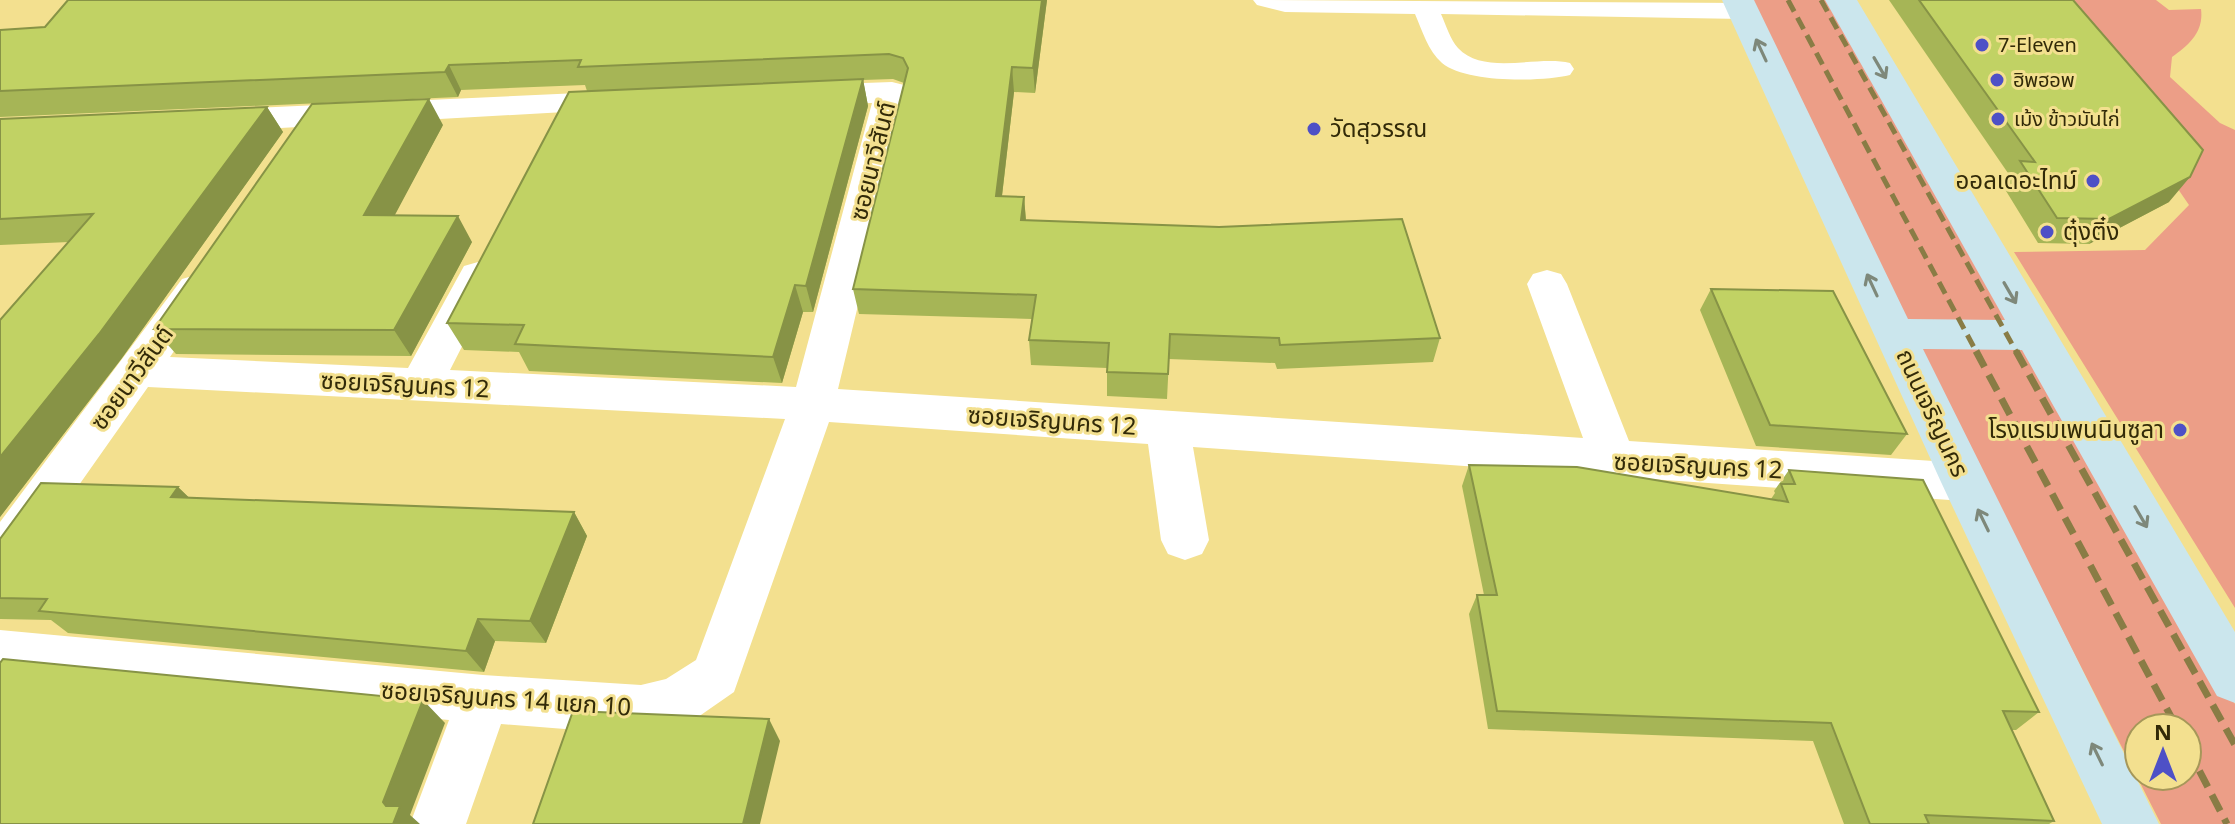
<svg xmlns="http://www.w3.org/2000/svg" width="2235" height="824" font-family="'Noto Sans','Noto Sans Thai',sans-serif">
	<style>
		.green { fill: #ec9e87; fill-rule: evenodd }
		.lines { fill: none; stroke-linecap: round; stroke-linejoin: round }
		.service { fill: #fff; fill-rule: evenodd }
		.minor { fill: #fff; fill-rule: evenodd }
		.secondary { fill: #cbe6ed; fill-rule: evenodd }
		.rail-far1 { stroke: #897c45; stroke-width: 5; stroke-dasharray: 13 7; stroke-linecap: butt }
		.rail { stroke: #897c45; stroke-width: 7; stroke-dasharray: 18 9; stroke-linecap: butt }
		.wall { fill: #a6b556 }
		.shaded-wall { fill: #879346 }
		.building { fill: #c1d264; stroke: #879346; stroke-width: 2 }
		.oneway { stroke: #7e887a }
		.poi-dot { fill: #4e50c6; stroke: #f3e08f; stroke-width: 3 }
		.labels { text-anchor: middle; stroke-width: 6; stroke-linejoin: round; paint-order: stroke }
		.far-poi-label { font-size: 20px; fill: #322a08; stroke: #f3e08f; text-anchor: start }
		.poi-label { font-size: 24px; fill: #322a08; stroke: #f3e08f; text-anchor: start }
		.street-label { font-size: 24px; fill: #322a08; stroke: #f3e08f }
	</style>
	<rect width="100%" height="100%" fill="#f3e08f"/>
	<path class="green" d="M1753,0h80l181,321h-106z
		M2048,0h108l13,10 32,-1c3,23 -12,36 -29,48l-2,20 50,46 15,7v478l-221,-356 131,-2 44,-45z
		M1919,349h114l202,355v120h-74zM2139,728h48v48h-48z"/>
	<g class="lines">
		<path class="service" d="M1253,0l490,3 13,8 -13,8 -302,-5c5,11 9,25 17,34 26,28 79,7 112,15l4,6 -4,6c-30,7 -104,8 -128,-12 -14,-12 -20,-33 -27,-49l-130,-2 -28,-7z"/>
		<path class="minor" d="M892,82l12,3 5,7 -71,297 745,49 -56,-154 6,-10 14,-4 14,4 6,10 62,157 335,22 16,6 7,13 -7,13 -16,6 -771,-54 16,93 -7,14 -17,6 -17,-6 -7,-14 -13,-96 -319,-22 -95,270 -36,25 -57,18 -140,-11 -35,100h-56l39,-104 -449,-44v-46l483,45 158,10 25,-6 30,-19 89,-241 -637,-32 -131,186 -17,6v-57l182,-243 14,-4 14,4 6,10 -46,68 238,11 56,-102 14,-4 14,4 6,10 -48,94 346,17 76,-284 -64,2 -12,-3 -5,-7 5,-7 12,-3z
			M623,91l12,3 5,7 -5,7 -423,24 -12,-3 -6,-8 6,-8 12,-3z"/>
		<path class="secondary" d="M1722,0h32l154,319 97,1 -180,-320h32l378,632v71l-18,-7 -195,-346 -99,-1 236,475h-57l-161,-342z"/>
		<path class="rail-far1" d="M1788,0l189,353
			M1821,0l196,353"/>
		<path class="rail" d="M1976,351l201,377
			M2016,351l219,394
			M2187,747l40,77"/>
	</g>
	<path class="wall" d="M68,0h979l-12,93 -21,-1 -12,104 22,1 2,23 414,118 -7,24 -156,7 -2,-6 -106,-4 -2,40 -60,-3v-28l-76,-3 -2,-25 3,-21 -173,-5 -6,-25 51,-206 -11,-4 -30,1 5,26 -55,206h-10l-21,71 -253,-12 -10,-19 -55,-2 -17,-27 140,-232 -2,-6 -124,5 -3,7 -458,20v-87l45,-3z
		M1889,0h184l96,202 -80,42 -51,-1 -35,-57 7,-10z
		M267,107l16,25 -161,226 -122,159v-197l69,-78 -69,3v-126z
		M443,125l-49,90 78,27 -61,114 -235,-2 -22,-25z
		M1711,289l196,145 -16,21 -135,-9 -56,-136z
		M1469,465l302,34 4,-6 -1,-2 15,-21 250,242 -23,18h-4l42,91 -5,3h-205l-31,-83 -325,-12 -19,-115 8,-19h7l-22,-109z
		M178,487l11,11 385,14 13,24 -41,107 -51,-2 -11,31 -416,-39 -17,-13 -51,-1v-80z"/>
	<path class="shaded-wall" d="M1042,0h5l-12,93 -2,-25z
		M449,65l12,25 -3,7 -13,-25z
		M1012,67l2,25 -15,129 -3,-25z
		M863,79l5,27 -55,206 -7,-26z
		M429,99l14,26 -62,116 -17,-26z
		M267,107l16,25 -161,226 -122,159v-60z
		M2190,177l-21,25 -80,42 20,-25z
		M1024,197l2,25 -5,-2z
		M458,216l14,26 -61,114 -17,-26z
		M795,285l8,27 -21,71 -9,-26z
		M178,487l24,23 -31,-13z
		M574,512l13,24 -41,107 -16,-22z
		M478,619l17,22 -11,31 -18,-21z
		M423,700l22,23 -35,92 10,9h-27l-10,-22z
		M769,719l11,22 -20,83h-17z"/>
	<path class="building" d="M68,0h974l-9,68 -21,-1 -16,129 28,1 -3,23 198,7 183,-8 38,119 -160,7 -1,-7 -109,-4 -2,40 -61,-2 2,-29 -80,-3 7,-45 -183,-6 55,-221 -5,-10 -14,-4 -311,13 3,-7 -132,5 -4,7 -445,19v-61l45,-3z
		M1919,0h154l130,150 -13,27 -81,42 -52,-1 -37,-57 15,1z
		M863,79l-57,207 -11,-1 -22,72 -258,-13 9,-19 -77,-2 122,-231z
		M429,99l-65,116 94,1 -64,114 -240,-1 158,-225z
		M267,107l-168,227 -99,123v-137l93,-106 -93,5v-100z
		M1711,289l122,2 74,143 -137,-9z
		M1469,465l108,2 211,35 -7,-18h14l-6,-14 134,10 116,232 -36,-1 51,110 -129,-6 4,9h-59l-39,-101 -334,-12 -20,-116h20z
		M41,483l137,4 -7,10 403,15 -44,109 -52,-2 -12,32 -427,-40 8,-12 -47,-1v-59z
		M3,659l420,41 -40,102 3,4h14l-7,18h-393v-161z
		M573,711l196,8 -26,105h-210z"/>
	<defs><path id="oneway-shaft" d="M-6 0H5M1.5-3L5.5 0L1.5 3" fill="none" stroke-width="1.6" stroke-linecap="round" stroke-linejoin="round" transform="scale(2)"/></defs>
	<g class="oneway">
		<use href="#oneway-shaft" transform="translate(1761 50) rotate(-115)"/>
		<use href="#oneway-shaft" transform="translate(1880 68) rotate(60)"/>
		<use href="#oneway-shaft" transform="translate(1872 285) rotate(-115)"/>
		<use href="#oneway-shaft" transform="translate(2010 293) rotate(60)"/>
		<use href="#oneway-shaft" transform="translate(2141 517) rotate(60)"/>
		<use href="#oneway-shaft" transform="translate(1983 520) rotate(-116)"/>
		<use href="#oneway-shaft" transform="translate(2097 754) rotate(-116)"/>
	</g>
	<g class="poi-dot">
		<circle cx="1982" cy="45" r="8"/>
		<circle cx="1997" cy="80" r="8"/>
		<circle cx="1998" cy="119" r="8"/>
		<circle cx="1314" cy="129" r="8"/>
		<circle cx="2093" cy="181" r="8"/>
		<circle cx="2047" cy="232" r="8"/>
		<circle cx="2180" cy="430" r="8"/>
	</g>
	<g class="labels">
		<g class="far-poi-label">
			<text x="1998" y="52">7-Eleven</text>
			<text x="2013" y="87">ฮิพฮอพ</text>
			<text x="2014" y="126">เม้ง ข้าวมันไก่</text>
		</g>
		<g class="poi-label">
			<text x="1330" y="137">วัดสุวรรณ</text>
			<text x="2077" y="189" text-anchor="end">ออลเดอะไทม์</text>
			<text x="2063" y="240">ตุ๋งติ๋ง</text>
			<text x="2164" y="438" text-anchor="end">โรงแรมเพนนินซูลา</text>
		</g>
		<g class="street-label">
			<text transform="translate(873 161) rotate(-76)" y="8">ซอยนาวีสันต์</text>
			<text transform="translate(132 378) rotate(-54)" y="8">ซอยนาวีสันต์</text>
			<text transform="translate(405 385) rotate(3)" y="8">ซอยเจริญนคร 12</text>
			<text transform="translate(1932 413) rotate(65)" y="8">ถนนเจริญนคร</text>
			<text transform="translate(1052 421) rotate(4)" y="8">ซอยเจริญนคร 12</text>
			<text transform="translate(1698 466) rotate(3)" y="8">ซอยเจริญนคร 12</text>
			<text transform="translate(506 699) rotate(4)" y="8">ซอยเจริญนคร 14 แยก 10</text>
		</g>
	</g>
	<g transform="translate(2163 752)"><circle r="38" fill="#f3e08f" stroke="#a69759" stroke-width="2"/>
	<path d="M0-6L14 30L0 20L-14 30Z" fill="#4e50c6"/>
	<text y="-12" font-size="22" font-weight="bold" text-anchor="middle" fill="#322a08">N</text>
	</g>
</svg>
